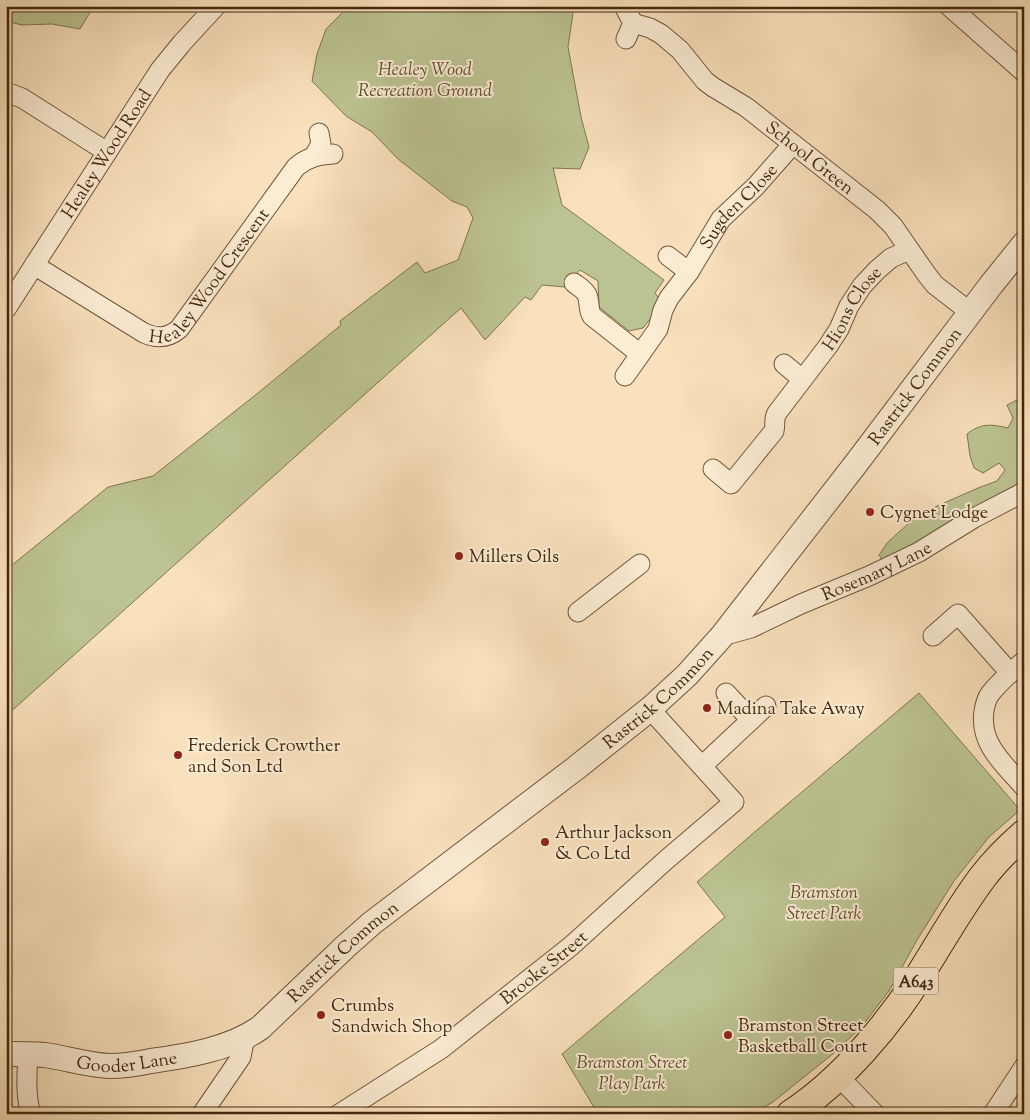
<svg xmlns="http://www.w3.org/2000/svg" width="1030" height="1120" font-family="'Sorts Mill Goudy',serif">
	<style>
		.green { fill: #bcc392; stroke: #807550 }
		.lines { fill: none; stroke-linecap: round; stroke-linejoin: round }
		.minor-casing { stroke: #70563a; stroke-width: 21 }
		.tertiary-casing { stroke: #70563a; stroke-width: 26 }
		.primary-casing { stroke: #43270f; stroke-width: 30 }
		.minor { stroke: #fbecd4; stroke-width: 19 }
		.tertiary { stroke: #fbecd4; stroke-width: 24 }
		.primary { stroke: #f9e1bd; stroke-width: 28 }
		.poi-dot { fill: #8f2418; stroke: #fbecd4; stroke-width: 2 }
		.labels { text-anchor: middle; stroke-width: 4; stroke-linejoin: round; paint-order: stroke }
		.shield { fill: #fbecd4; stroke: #7a624a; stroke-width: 1 }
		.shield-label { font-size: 16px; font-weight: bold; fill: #43270f }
		.park-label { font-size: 18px; font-style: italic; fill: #614e30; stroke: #fbecd4 }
		.street-label { font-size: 18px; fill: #43270f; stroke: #fbecd4 }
		.poi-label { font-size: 18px; fill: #43270f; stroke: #fbecd4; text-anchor: start }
	</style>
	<rect width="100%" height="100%" fill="#f9e1bd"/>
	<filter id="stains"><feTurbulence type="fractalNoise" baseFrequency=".004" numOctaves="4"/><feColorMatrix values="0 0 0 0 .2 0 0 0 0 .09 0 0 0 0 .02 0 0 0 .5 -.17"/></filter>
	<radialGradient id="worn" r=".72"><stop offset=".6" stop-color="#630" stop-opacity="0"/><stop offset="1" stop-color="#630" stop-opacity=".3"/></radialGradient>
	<path class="green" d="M6,6h86v3l-12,20 -28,-5 -30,1 -16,-4z
		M349,6h225l-6,41 13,70 8,30 -9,22 -27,-1 9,37 102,75 -9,13 8,10 -20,25 -14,3 -30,-24 -1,-26 -18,-11 -15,17 -23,-2 -11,15 -6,-3 -40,43 -24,-32 -455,408v-146l102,-83 45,-11 105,-83 83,-68 -1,-4 77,-59 8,11 33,-13 15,-42 -6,-11 -15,-6 -54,-42 -26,-27 -26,-16 -34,-35 5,-27 9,-25z
		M1017,400l7,1v85l-110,60 -32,14 -3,-5 9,-13 31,-28 59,-26 19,-7 8,-11 -6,-7 -16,10 -9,-5 -4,-12 -3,-22c14,-11 24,-10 41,-6l5,-10 -6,-13z
		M919,693l101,117 -31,27 -35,44 -37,59 -28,51 -26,34 -29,28 -61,49 -20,12h-155l-36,-60 163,-137 -28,-35 60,-52z"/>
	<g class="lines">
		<defs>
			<g id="minor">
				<path d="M624,6l9,17 -7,16"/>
				<path d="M949,6l75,66"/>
				<path id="s1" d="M633,23l17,5 11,6 19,16 25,31 8,6 33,20 131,103 16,16 34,49 8,10 35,27"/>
				<path d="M6,92l16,6 85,54"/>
				<path d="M314,156l7,-12 -2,-11"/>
				<path d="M668,256l21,16"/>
				<path id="s2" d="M34,265l110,68c13,6 24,5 35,-4l117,-162c12,-10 22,-12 37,-13"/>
				<path d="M574,283c4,3 11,7 13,12 3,7 1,15 5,21l48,38"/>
				<path id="s3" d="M6,309l154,-239 22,-27 34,-37"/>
				<path d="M784,364l18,15"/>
				<path id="s4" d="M625,376l33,-47 5,-19 6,-12 20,-26 32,-53 35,-33 37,-42"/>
				<path id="s5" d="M713,469l18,15 43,-53c2,-8 -1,-11 3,-18l51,-67 11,-17 10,-23 13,-20 15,-16 14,-12 18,-8"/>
				<path d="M578,612l62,-48"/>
				<path id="s6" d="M722,636l29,-8 50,-24 68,-28 50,-24 55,-34 50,-26"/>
				<path d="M933,636l25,-22 52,59"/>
				<path d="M1024,661c-12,10 -24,20 -34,33 -3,4 -5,11 -6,17 -5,33 20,53 40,76"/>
				<path d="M726,693l25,27"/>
				<path d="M702,766l64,-60"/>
				<path d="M28,1054c-1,20 -3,41 3,60"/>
				<path d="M838,1076l37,38"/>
				<path d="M202,1114l39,-57 4,-20"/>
				<path id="s7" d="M339,1114l102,-65 130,-103 95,-86 68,-58 -84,-93"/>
				<path d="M993,1114l31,-47"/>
			</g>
			<g id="tertiary">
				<path id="s8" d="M6,1054c13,0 26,0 39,1 21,3 42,10 64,11 14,0 28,-2 42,-5 36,-5 79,-12 109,-33l86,-82 26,-23 204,-155 74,-59 37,-34 35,-39 133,-171 136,-180 33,-41"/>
			</g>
			<path id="primary" d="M791,1114c49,-32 96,-87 127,-136 21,-33 40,-68 64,-100 12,-16 26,-30 42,-44"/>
		</defs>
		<use href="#minor" class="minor-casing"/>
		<use href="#tertiary" class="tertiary-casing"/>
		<use href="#primary" class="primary-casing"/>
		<use href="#minor" class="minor"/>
		<use href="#tertiary" class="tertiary"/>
		<use href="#primary" class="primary"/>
	</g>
	<g class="poi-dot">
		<circle cx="870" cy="512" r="5"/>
		<circle cx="459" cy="556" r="5"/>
		<circle cx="707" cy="708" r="5"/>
		<circle cx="178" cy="755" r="5"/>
		<circle cx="545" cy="842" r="5"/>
		<circle cx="321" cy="1015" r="5"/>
		<circle cx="728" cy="1035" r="5"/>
	</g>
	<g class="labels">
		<rect class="shield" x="893.5" y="967.5" width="45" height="27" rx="4"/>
		<g class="shield-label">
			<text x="916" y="987">A643</text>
		</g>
		<g class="park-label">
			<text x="425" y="75">Healey Wood<tspan x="425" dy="21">Recreation Ground</tspan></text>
			<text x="824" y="898">Bramston<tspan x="824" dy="21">Street Park</tspan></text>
			<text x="632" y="1068">Bramston Street<tspan x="632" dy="21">Play Park</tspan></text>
		</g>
		<g class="street-label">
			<text dy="6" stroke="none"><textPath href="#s3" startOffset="185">Healey Wood Road</textPath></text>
			<text dy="6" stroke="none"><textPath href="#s1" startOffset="225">School Green</textPath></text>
			<text dy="6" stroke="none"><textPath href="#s4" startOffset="206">Sugden Close</textPath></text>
			<text dy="6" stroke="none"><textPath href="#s2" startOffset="224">Healey Wood Crescent</textPath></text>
			<text dy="6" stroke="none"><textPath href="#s5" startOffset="239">Hions Close</textPath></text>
			<text dy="6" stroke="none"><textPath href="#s8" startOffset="1184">Rastrick Common</textPath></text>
			<text dy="6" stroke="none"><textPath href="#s6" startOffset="168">Rosemary Lane</textPath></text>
			<text dy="6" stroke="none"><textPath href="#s8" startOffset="779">Rastrick Common</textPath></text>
			<text dy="6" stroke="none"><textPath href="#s8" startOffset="374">Rastrick Common</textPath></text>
			<text dy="6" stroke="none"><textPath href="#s7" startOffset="252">Brooke Street</textPath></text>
			<text dy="6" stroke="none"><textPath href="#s8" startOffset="122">Gooder Lane</textPath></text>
		</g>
		<g class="poi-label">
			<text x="880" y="518">Cygnet Lodge</text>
			<text x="469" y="562">Millers Oils</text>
			<text x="717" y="714">Madina Take Away</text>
			<text x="188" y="751">Frederick Crowther<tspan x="188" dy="21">and Son Ltd</tspan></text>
			<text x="555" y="838">Arthur Jackson<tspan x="555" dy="21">&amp; Co Ltd</tspan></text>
			<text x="331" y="1011">Crumbs<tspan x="331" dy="21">Sandwich Shop</tspan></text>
			<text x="738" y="1031">Bramston Street<tspan x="738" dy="21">Basketball Court</tspan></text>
		</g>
	</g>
	<rect width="1030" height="1120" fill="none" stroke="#f9e1bd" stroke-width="25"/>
	<rect x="8" y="8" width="1015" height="1105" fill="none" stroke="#43270f" stroke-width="2.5"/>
	<rect x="12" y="12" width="1005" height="1095" fill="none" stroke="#43270f"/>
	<rect width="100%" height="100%" filter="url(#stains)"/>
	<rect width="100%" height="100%" fill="url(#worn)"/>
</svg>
